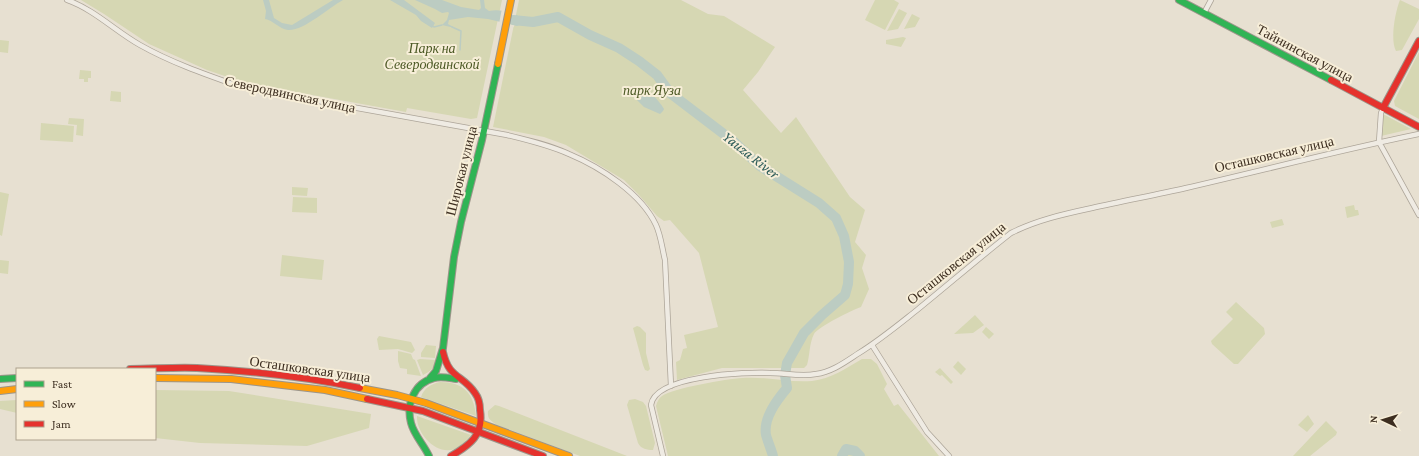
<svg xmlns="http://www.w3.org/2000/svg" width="1419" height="456" font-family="'Crimson Pro',serif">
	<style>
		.green { fill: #d6d7b3 }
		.water { fill: #bcccc2 }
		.pier { fill: #e7e0d1 }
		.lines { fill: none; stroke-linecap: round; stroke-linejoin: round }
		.stream { stroke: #bcccc2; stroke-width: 1.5 }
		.river { stroke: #bcccc2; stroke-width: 10 }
		.street-casing { stroke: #ada599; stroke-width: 6 }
		.fast-casing { stroke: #9c958a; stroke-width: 8 }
		.slow-casing { stroke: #9c958a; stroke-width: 8 }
		.jam-casing { stroke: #9c958a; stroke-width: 8 }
		.street { stroke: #efebe3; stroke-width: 4.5 }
		.fast { stroke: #30b455; stroke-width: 6 }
		.slow { stroke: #ff9f0a; stroke-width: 6 }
		.jam { stroke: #e5322d; stroke-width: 6 }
		.labels { text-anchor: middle; stroke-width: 4; stroke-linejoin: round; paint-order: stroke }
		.park-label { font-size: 14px; font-style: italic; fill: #4d5a26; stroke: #f7eed8 }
		.street-label { font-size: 14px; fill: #3d2e20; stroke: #f7eed8 }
		.water-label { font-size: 15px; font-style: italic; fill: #2f5d5a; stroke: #f7eed8 }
	</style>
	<rect width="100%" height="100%" fill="#e7e0d1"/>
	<path class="green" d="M81,0h421l-25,118 -6,1 -64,-11 -1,4 -161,-29 -38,-13 -58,-26 -45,-30z
		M519,0h162l27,14 16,2 51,31 -17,25 -15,18 38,43 15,-16 54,80 15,13 -10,32 11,13 -4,13 7,21 -8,18c-9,3 -43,20 -47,27 -5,10 -4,21 -7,31l-3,3h-82l-45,12 -1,-18 4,-2 3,-11 4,-1 -3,-13 34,-8 -19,-74 -29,-33 -6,1 -7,-5 -18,-21 -15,-15 -58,-35 -22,-8 -51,-10z
		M875,0h19l5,3 -14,27 -20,-10z
		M1400,0l19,9v10l-17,31 -6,1c-6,-11 -1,-39 4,-51z
		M899,9l8,4 -9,16 -11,2z
		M912,14l8,4 -5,9 -11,2z
		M903,37l3,1 -5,9 -15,-3v-4z
		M0,40l9,1 -1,12 -8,-1z
		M1419,52v67l-24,-13 -1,-5z
		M80,70l11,1v7h-3v4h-4v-3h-5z
		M111,91l10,1v10l-11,-1z
		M1383,114l28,15 -30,7z
		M69,118l15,1 -1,17 -7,-1 1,-10 -9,-1z
		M41,123l33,3 -1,16 -33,-2z
		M292,187l16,1 -1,8 -15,-1z
		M0,192l9,2 -7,42 -2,-1z
		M293,197l24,1v15l-25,-1z
		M1354,205l1,5h3l1,5 -12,3 -2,-11z
		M1282,219l2,6 -12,3 -2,-6z
		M282,255l42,5 -2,20 -42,-4z
		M0,260l9,1 -1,13 -8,-1z
		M1236,302l28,26 1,6 -27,30h-4l-22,-20 -1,-3 22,-22 -7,-7z
		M975,315l9,10 -11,8 -19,1z
		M637,326l3,1 6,6v20l4,16 -2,2 -3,-1 -2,-5 -10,-37z
		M986,327l8,7 -5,5 -7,-7z
		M379,336l32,6 4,8 -3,3 -14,-4 -19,1 -2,-11z
		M426,345l10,1 -1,12 -14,-1v-4z
		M398,351l13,3 2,5 2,1 6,16 -14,-2v-5l-7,-1 -2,-7z
		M420,359l15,1c-1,9 -4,11 -12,15l-6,-15z
		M862,359h9l6,5 10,20 -3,5 10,17 4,-2 41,52h-271l-12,-50c1,-4 3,-8 6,-10 11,-8 65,-17 80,-18 23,-2 47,5 70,3 19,-2 34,-13 50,-22z
		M958,361l8,8 -5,6 -8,-8z
		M940,368l13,14 -2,2 -9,-9 -2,1 -5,-4z
		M440,382c24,0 34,12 36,34l-55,-19c3,-9 10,-13 19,-15z
		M155,390l74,1 142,23 -2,14 -62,18 -107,-3 -45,-5z
		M635,399l8,3 3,4 9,37 -2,7c-6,0 -12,-1 -15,-7l-11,-38 2,-5z
		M17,400v13l-17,-4v-8z
		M495,405l4,1 128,50h-47l-83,-31c-6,-4 -10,-6 -9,-14z
		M1308,415l6,9 -7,8 -9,-7z
		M417,416l54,19c-4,5 -10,11 -16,14 -19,7 -39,-16 -38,-33z
		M1326,421l11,11 -1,3 -26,21h-17z"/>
	<path class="water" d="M263,0h6l5,18 8,5 10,2 41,-25h10c-15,8 -39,31 -55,30 -9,-1 -15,-10 -23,-11l1,-8z
		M390,0h14l31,23 -3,5 -11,-7 -5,-6z
		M415,0h27l19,7 18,3 2,-2 -1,-8h4l1,8 4,3c11,-3 29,2 36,11l-8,4 -29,-7 -20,-2 -19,3 -1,4 7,4 -13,-3 5,-5 2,-7 -1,-1 -6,1 -7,-4z
		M639,88c11,3 19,11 25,21l-1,2 -3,3 -16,-7 -10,-10v-5z"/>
	<path class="pier" d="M502,8l14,6 -2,13 -15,-3z"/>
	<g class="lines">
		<path class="stream" d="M433,26l1,1 8,-2
			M452,27l9,4 -1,19"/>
		<path class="river" d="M513,20l20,2 25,-5 32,18 29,13 20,13 18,14 13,18 63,48 27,25 59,37 17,15 8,18 5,26 -1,22 -3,11 -23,20 -18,18 -17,30 -2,12 2,13c-10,12 -24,30 -21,47 2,7 5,14 7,21
			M842,456l4,-7 9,2 5,5"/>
		<defs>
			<path id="street" d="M67,0c28,10 48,31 73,45 32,18 67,30 101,42l266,48c21,5 42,10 62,19 31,13 72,39 87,71 5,11 6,23 9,35l6,126
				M1204,13l7,-13
				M1379,142l40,73
				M1379,142l2,-29 2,-5
				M872,345l55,87 22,24
				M663,456l-12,-51c4,-30 95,-33 119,-32 15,0 31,4 46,1 16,-2 29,-12 43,-21 21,-13 39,-28 58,-43 32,-26 62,-52 94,-77 26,-13 53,-19 81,-25 31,-7 63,-13 94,-20 78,-18 155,-38 233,-54"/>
			<path id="fast" d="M1179,0l152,80
				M430,378l6,-7 7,-23 11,-91 7,-35 21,-82 16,-76
				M0,379l17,-1
				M429,456c-5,-11 -15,-21 -18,-33 -5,-19 3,-40 23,-45 8,-2 15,0 22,1"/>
			<path id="slow" d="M498,64l13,-64
				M155,378l76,1 94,11 42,9
				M360,388l37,7 29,8 143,53
				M0,391l17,-2"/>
			<path id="jam" d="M1331,80l88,47
				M1383,108l36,-67
				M443,352c6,27 19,22 32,41 3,4 5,11 5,17 4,25 -10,35 -29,46
				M130,369c22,0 45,-2 67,-1 55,3 110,9 163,20
				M367,399l56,12 120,45"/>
		</defs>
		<use href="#street" class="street-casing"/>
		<use href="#fast" class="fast-casing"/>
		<use href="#slow" class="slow-casing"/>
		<use href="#jam" class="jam-casing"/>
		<use href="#street" class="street"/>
		<use href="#fast" class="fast"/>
		<use href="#slow" class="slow"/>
		<use href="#jam" class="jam"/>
	</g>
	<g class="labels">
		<g class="park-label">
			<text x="432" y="53">Парк на<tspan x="432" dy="16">Северодвинской</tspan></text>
			<text x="652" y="95">парк Яуза</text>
		</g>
		<g class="street-label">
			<text transform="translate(1305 53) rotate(28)" y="5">Тайнинская улица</text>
			<text transform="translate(290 94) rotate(12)" y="5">Северодвинская улица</text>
			<text transform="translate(1274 154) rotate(-13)" y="5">Осташковская улица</text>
			<text transform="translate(461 171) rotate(-76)" y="5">Широкая улица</text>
			<text transform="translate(956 263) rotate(-39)" y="5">Осташковская улица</text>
			<text transform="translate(310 369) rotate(8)" y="5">Осташковская улица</text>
		</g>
		<g class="water-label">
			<text transform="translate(751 155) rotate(38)" y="5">Yauza River</text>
		</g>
	</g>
	<rect x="16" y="368" width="140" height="72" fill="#f7eed8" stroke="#ada18e"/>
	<rect x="24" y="381" width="20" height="6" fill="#30b455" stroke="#ada18e"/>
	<text x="52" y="388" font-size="12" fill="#3d2e20">Fast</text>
	<rect x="24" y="401" width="20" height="6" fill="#ff9f0a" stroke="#ada18e"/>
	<text x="52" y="408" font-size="12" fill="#3d2e20">Slow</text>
	<rect x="24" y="421" width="20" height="6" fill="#e5322d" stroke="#ada18e"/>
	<text x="52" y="428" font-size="12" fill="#3d2e20">Jam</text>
	<g transform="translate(1383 420) rotate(274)" stroke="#f7eed8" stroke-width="3" paint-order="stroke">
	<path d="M0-3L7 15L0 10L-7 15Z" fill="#3d2e20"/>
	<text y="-6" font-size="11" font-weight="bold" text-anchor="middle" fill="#3d2e20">N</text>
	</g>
</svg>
